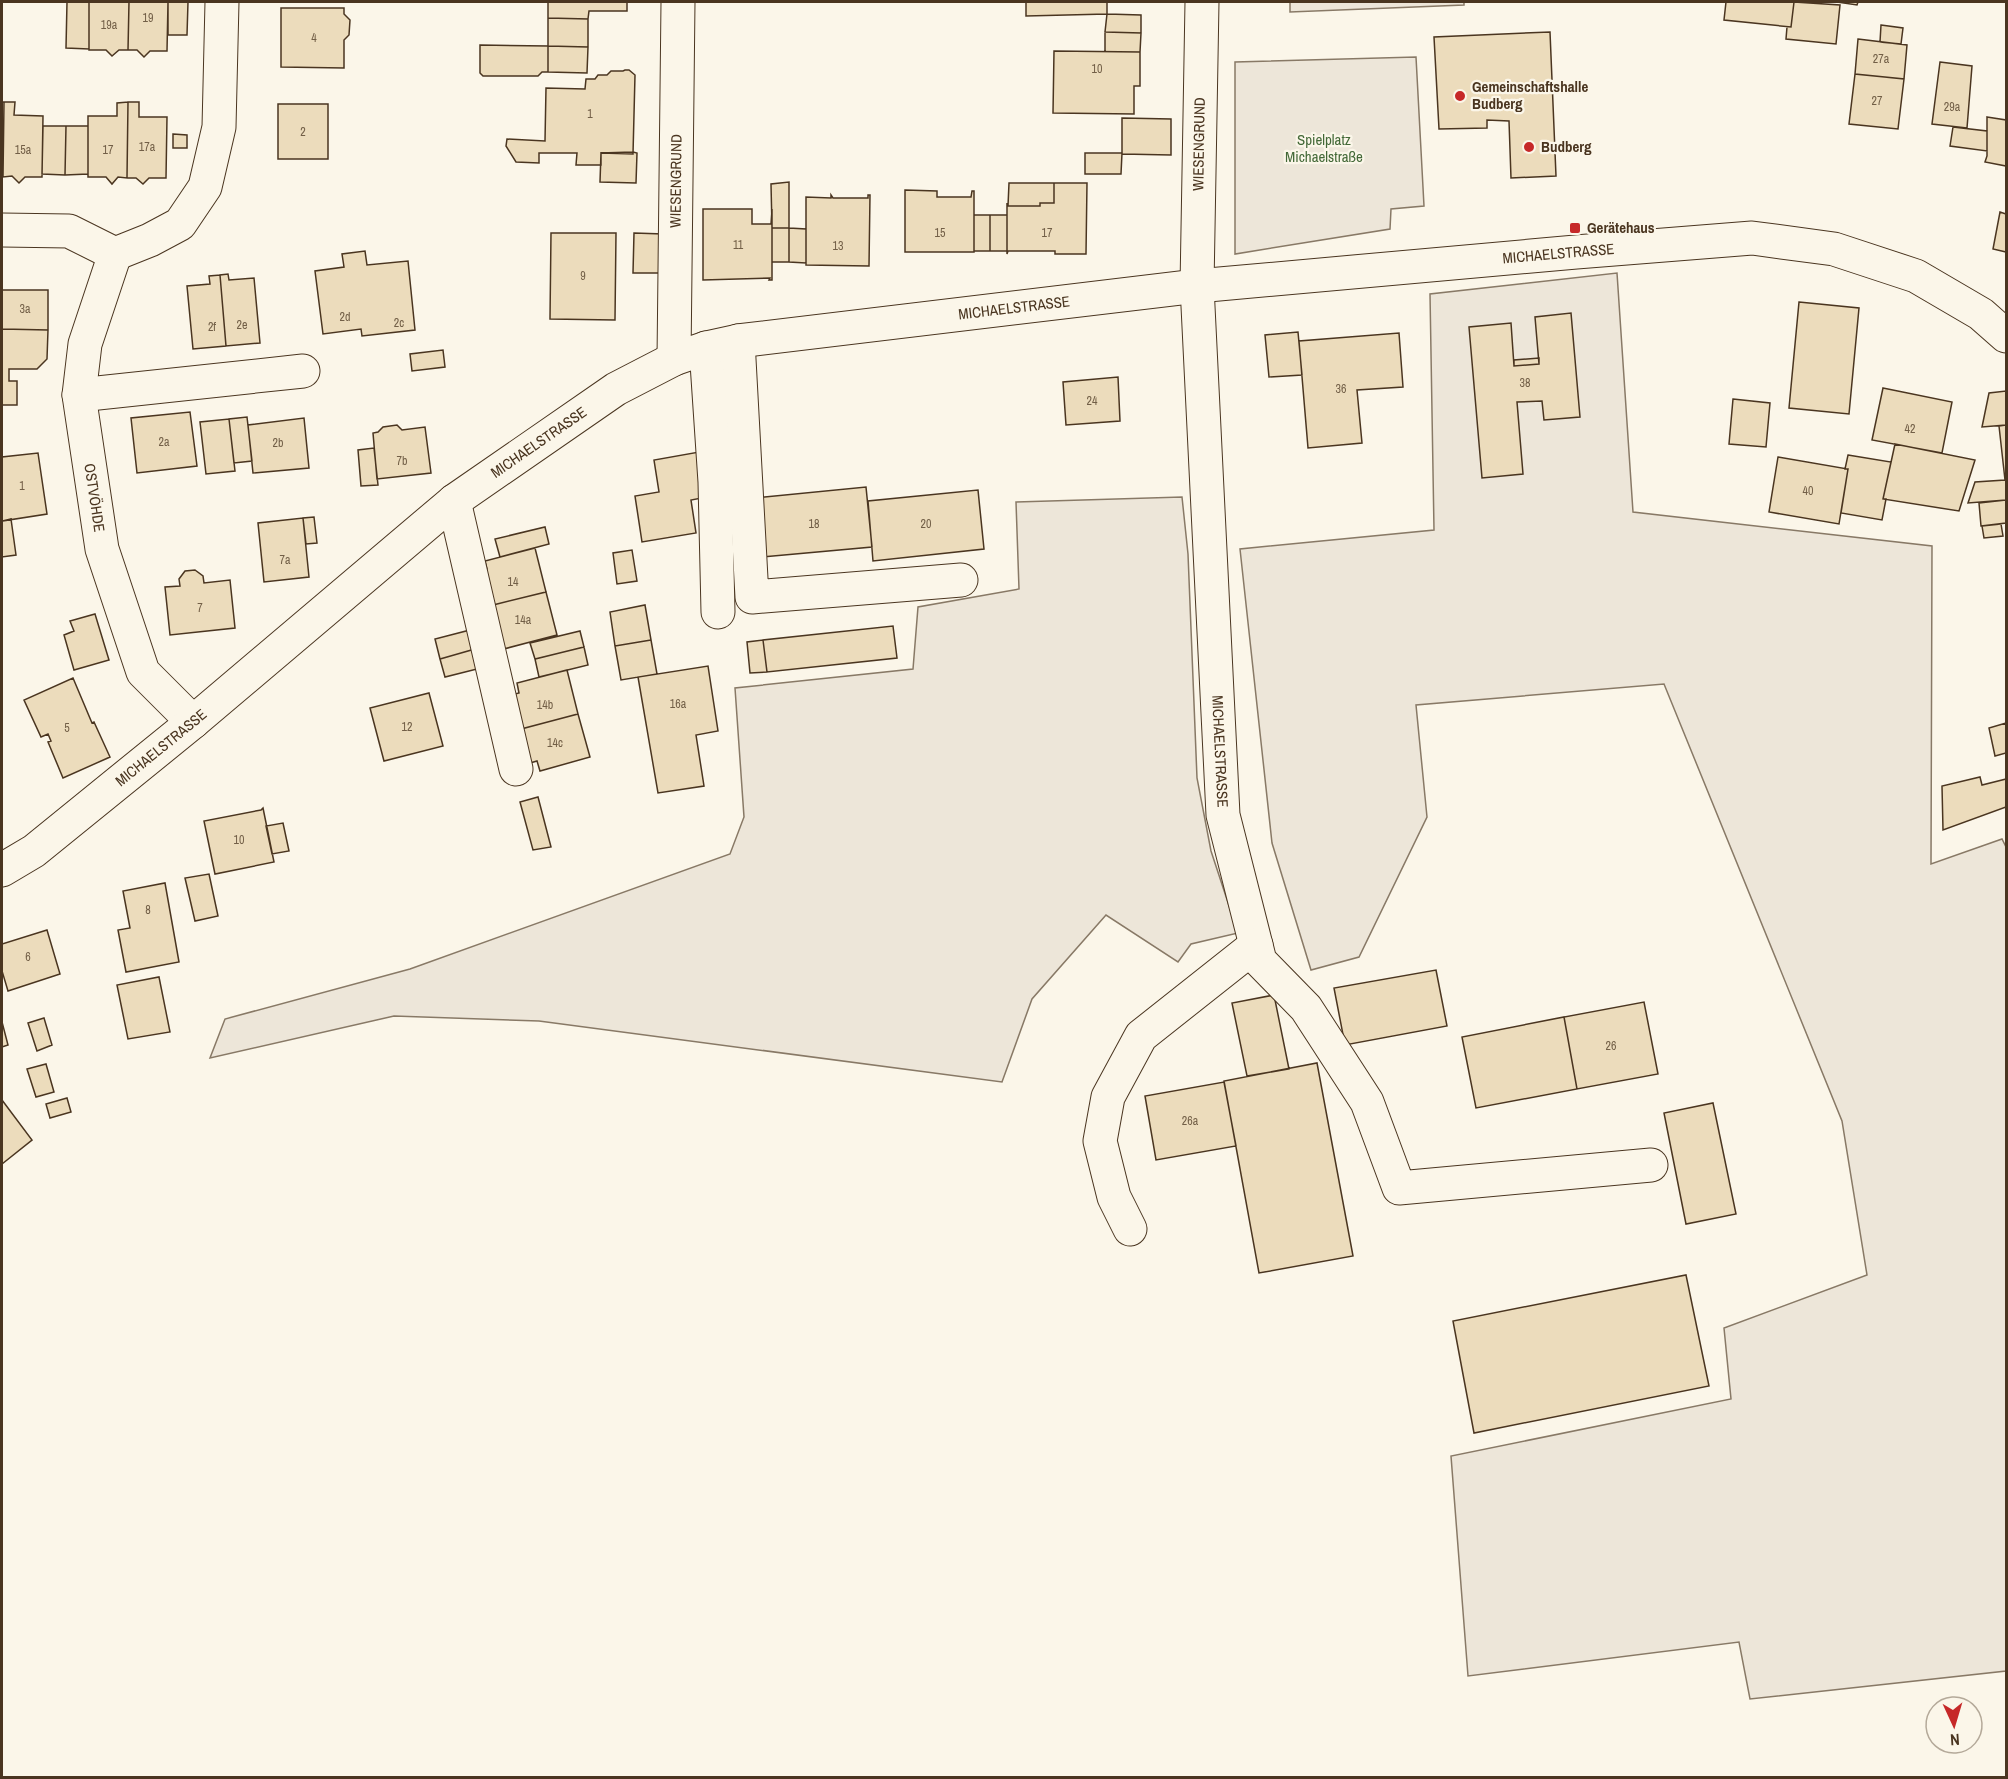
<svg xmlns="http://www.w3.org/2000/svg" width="2008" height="1779" font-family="'Archivo Narrow',sans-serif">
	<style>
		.green { fill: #ede6d9; stroke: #887966; stroke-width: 1.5 }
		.building { fill: #ecdcbc; stroke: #4a3520; stroke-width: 1.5 }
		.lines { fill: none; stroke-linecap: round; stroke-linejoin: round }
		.minor-casing { stroke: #4a3520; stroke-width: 35 }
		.minor { stroke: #fbf6e9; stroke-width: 33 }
		.poi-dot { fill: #c62828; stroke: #fbf6e9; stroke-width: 2 }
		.labels { text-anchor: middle; stroke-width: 4.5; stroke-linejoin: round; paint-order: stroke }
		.number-label { font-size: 12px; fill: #725f47 }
		.poi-label { font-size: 15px; font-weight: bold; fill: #4a3520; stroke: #fbf6e9; text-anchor: start }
		.park-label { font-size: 15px; fill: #436837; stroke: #fbf6e9 }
		.street-label { font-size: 15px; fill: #4a3520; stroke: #fbf6e9 }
	</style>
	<rect width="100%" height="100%" fill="#fbf6e9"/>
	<path class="green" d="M1290,2h174v3l-174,7z
		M1416,57l8,149 -33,3 -1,20 -155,25v-192z
		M1617,273l16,239 299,34 -1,318 71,-25 4,8v824l-256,28 -11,-57 -271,34 -17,-220 280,-57 -7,-71 143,-53 -25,-154 -178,-437 -248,21 11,112 -68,140 -48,13 -39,-127 -32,-294 194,-19 -4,-236z
		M1182,497l6,57 9,224 14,73 27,82 -47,11 -13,18 -72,-47 -74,84 -30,83 -463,-61 -145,-5 -184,42 15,-39 185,-50 320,-115 14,-37 -9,-129 178,-19 5,-62 101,-18 -3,-87z"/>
	<path class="building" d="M67,2h22v47l-23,-1z
		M89,2h40l-1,48h-9l-7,6 -6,-6h-17z
		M129,2h39l-1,49h-17l-6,6 -7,-7h-9z
		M168,2h20l-1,33h-19z
		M548,2h79v9h-38l-1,8 -40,-1z
		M1026,2h81v12l-81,2z
		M1726,2h68l-3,25 -67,-7z
		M1794,2l46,3 -4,39 -50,-5 1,-12h4z
		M1837,2h21l-1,3z
		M281,8h63v6l6,6 -1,15 -5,5v28l-63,-1z
		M1107,14l34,1v18l-36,-1z
		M548,18l40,1v28l-40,-1z
		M1881,25l22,3 -2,16 -21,-2z
		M1105,32l36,1 -1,19h-35z
		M1550,32l6,144 -45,2 -2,-57 -22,-1v8l-48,1 -5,-92z
		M1858,39l49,6 -3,34 -49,-5z
		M480,45l68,1v26h-6l-4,4h-55l-3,-3z
		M548,46l40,1 -1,26 -39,-1z
		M1054,51l86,1v34h-6v28l-81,-1z
		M1940,62l32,4 -5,62 -35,-4z
		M625,70h4l6,5 -2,79 -32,-1v12h-25l1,-12h-38v10l-23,-1 -10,-16 1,-7 38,2 1,-53 39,1 1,-10h9l3,-4h9l4,-4h12z
		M1855,74l49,5 -6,50 -49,-5z
		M2,102h2l-1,75h-1z
		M4,102h11l-1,13 29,1 -1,61h-17l-6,6 -7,-7 -9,1z
		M128,102h11v15h28l-1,61h-17l-6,6 -7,-6h-9z
		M128,102l-1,76 -9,-1 -6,7 -6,-7h-18v-61h29v-13z
		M278,104h50v55h-50z
		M1987,117l19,3v46l-21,-4 2,-6z
		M1122,118l49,1v36l-49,-1z
		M43,126h23l-1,49 -23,-1z
		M66,126h22v48l-23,1z
		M1953,127l34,4v20l-37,-5z
		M173,134l14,1v13h-14z
		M633,152l4,1 -1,30 -36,-1 1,-29z
		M1085,153h37l-1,21h-36z
		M789,182v46h-17l-1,-44z
		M1009,183h45v20h-14v3h-32z
		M1054,183h33l-1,71h-31v-3h-47l-1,3v-51l1,3h32v-3h14z
		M905,190l32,1v6h34l1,-6h2v61h-69z
		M831,195l2,3h35v-3h2l-1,71 -63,-1v-68l25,1z
		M703,209h49v15h19l1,-15v71h-3l1,-2 -67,2z
		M2000,212l6,2v38l-13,-3z
		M974,215h16v36h-16z
		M990,215h17v36h-17z
		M772,228h17v34h-17z
		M789,228l17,1v34l-17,-1z
		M551,233h65l-1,87 -65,-1z
		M634,233l29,1v39h-30z
		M365,251l2,14 41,-4 7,69 -53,6 -1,-7 -38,5 -8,-63 29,-4 -2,-13z
		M228,274l1,6 25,-2 6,65 -34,3 -6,-71z
		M220,275l6,71 -33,3 -6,-63 23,-2 -1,-8z
		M2,290h46v40l-46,-1z
		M1799,302l60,6 -10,106 -60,-6z
		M1571,313l9,104 -36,3 -2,-19 -25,1 6,72 -41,4 -13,-151 42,-4 3,43 25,-2 -4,-47z
		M2,329l46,1 -1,29 -10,10h-28v12h8v24h-15z
		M1298,332l4,43 -33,2 -4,-42z
		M1399,333l4,54 -46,3 5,53 -54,5 -9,-107z
		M443,350l2,17 -33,4 -2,-17z
		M1539,358v6l-25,2v-6z
		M1118,377l2,44 -54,4 -3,-43z
		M1883,388l69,14 -10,51 -70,-13z
		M2006,391v34l-24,2 7,-34z
		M1733,399l37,4 -4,44 -37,-3z
		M190,412l7,54 -60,7 -6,-55z
		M247,417l5,44 -18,2 -5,-44z
		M304,418l5,50 -56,5 -5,-48z
		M229,419l6,52 -29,3 -6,-52z
		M397,425l5,5 23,-3 6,46 -54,6 -4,-46 5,-1 5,-5z
		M2006,425v75l-38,3 7,-21 30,-2 -6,-54z
		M1895,444l80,16 -16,51 -76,-12z
		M374,448l4,37 -17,1 -3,-36z
		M699,452l8,45 -16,3 5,33 -54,9 -7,-46 24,-4 -5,-32z
		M38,453l9,61 -45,7v-64z
		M1848,455l43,7 -8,37h3l-4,21 -41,-7 7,-44h-3z
		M1778,457l70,12 -9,55 -70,-12z
		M866,487l6,60 -111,10 -6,-59z
		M978,490l6,59 -111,12 -5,-60z
		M2006,500v23l-25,3 -2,-23z
		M314,517l3,26 -11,1 -3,-26z
		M303,518l6,59 -45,5 -6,-59z
		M11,519l5,36 -14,2v-36z
		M2001,524l2,12 -19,2 -2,-12z
		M545,527l4,17 -49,13 -5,-18z
		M535,548l11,44 -57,14 -10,-34 8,-3 -2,-8z
		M632,550l5,31 -20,3 -4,-31z
		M195,570l8,6 1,7 26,-3 5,48 -65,7 -5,-48 15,-1 -1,-7 6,-8z
		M546,592l11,43 -57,15 -11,-44z
		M645,605l6,35 -36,6 -5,-34z
		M95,614l14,46 -35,10 -10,-35 10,-4 -4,-10z
		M893,626l4,32 -130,14 -4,-32z
		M470,630l5,19 -35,10 -5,-20z
		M580,631l4,16 -49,12 -5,-16z
		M651,640l6,34 -36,6 -6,-34z
		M763,640l4,32 -17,1 -3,-31z
		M584,647l4,18 -49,12 -4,-18z
		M475,649l6,19 -36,9 -5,-18z
		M708,666l10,65 -22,4 8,51 -46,7 -20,-116z
		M567,670l11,44 -57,15 -10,-34 8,-2 -2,-10z
		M73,678l19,45 2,-1 16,35 -47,21 -15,-36 3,-1 -3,-7 -7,3 -17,-37z
		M429,693l14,53 -59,15 -14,-53z
		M578,714l12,43 -50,14 -3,-10 -7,2 -9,-34z
		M2006,723v30l-11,3 -6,-28z
		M1980,777l2,8 24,-6v28l-63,23 -1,-44z
		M538,797l13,50 -18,3 -13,-48z
		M263,808l11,54 -59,12 -11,-53 57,-11z
		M283,823l6,28 -17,3 -6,-28z
		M209,874l9,42 -23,5 -10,-43z
		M165,883l14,79 -53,10 -8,-42 12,-2 -7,-37z
		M47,930l13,44 -52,17 -6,-20v-27z
		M1436,970l11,56 -102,19 -11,-57z
		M159,977l11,55 -42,7 -11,-54z
		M1274,995l15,74 -42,7 -15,-73z
		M1644,1002l14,72 -81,15 -13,-72z
		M1564,1017l13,72 -101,19 -14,-71z
		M44,1018l8,27 -15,6 -9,-28z
		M2,1022l6,23 -6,2z
		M1317,1063l36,193 -94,17 -35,-192z
		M46,1064l8,28 -18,5 -9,-28z
		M1224,1082l12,64 -80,14 -11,-64z
		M67,1098l4,14 -21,6 -4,-14z
		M2,1100l30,40 -30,24z
		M1713,1103l23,111 -50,10 -22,-111z
		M1686,1275l23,111 -235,47 -21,-112z"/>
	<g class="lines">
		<defs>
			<g id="minor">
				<path id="s1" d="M1202,2l-5,284 26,529 37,146 46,47 61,94 32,86 252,-23"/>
				<path d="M2,230l67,1 46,23 35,-14 30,-16 25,-37 14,-60 3,-125"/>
				<path id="s2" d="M115,254l-30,90 -6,51 23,154 41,123 50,50"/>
				<path d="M738,341l14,256 209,-17"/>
				<path d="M706,348l9,134 3,130"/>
				<path id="s3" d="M674,359l4,-357"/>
				<path d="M79,395l224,-24"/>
				<path d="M454,501l62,268"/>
				<path id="s4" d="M2,870l32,-19 159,-129 261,-221 162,-112 58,-30 32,-11 32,-7 459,-55 379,-34 176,-14 82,11 82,27 65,38 25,22"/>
				<path d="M1130,1229l-16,-32 -14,-56 8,-44 33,-61 115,-91"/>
			</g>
		</defs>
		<use href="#minor" class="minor-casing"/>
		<use href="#minor" class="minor"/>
	</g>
	<g class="poi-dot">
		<circle cx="1460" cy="96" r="6"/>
		<circle cx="1529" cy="147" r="6"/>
		<rect x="1569" y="222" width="12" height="12" rx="3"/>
	</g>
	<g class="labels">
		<g class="number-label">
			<text x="148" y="22">19</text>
			<text x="109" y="29">19a</text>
			<text x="314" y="42">4</text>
			<text x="1881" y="63">27a</text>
			<text x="1097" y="73">10</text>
			<text x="1877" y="105">27</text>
			<text x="1952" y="111">29a</text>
			<text x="590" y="118">1</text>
			<text x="303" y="136">2</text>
			<text x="147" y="151">17a</text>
			<text x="23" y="154">15a</text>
			<text x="108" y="154">17</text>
			<text x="940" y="237">15</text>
			<text x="1047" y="237">17</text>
			<text x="738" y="249">11</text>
			<text x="838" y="250">13</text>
			<text x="583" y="280">9</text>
			<text x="25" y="313">3a</text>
			<text x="345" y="321">2d</text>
			<text x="399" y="327">2c</text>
			<text x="242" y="329">2e</text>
			<text x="212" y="331">2f</text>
			<text x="1525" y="387">38</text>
			<text x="1341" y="393">36</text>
			<text x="1092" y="405">24</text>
			<text x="1910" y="433">42</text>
			<text x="164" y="446">2a</text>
			<text x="278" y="447">2b</text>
			<text x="402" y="465">7b</text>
			<text x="22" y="490">1</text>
			<text x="1808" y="495">40</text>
			<text x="814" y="528">18</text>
			<text x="926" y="528">20</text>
			<text x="285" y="564">7a</text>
			<text x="513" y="586">14</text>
			<text x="200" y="612">7</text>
			<text x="523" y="624">14a</text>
			<text x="678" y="708">16a</text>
			<text x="545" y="709">14b</text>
			<text x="407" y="731">12</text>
			<text x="67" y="732">5</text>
			<text x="555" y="747">14c</text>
			<text x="239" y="844">10</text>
			<text x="148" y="914">8</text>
			<text x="28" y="961">6</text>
			<text x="1611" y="1050">26</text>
			<text x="1190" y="1125">26a</text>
		</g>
		<g class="poi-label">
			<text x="1472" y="92">Gemeinschaftshalle<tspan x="1472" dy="17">Budberg</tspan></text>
			<text x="1541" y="152">Budberg</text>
			<text x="1587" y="233">Gerätehaus</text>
		</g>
		<g class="park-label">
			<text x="1324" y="145">Spielplatz<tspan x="1324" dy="17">Michaelstraße</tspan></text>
		</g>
		<g class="street-label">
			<text transform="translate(1199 144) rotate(-89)" y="5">WIESENGRUND</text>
			<text dy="5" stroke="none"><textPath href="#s3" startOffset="178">WIESENGRUND</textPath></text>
			<text dy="5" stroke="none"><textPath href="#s4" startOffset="1738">MICHAELSTRASSE</textPath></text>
			<text dy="5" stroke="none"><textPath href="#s4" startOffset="1191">MICHAELSTRASSE</textPath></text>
			<text dy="5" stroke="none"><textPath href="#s4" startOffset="687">MICHAELSTRASSE</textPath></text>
			<text dy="5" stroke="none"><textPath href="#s2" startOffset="250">OSTVÖHDE</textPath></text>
			<text dy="5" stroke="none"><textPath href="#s4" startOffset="201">MICHAELSTRASSE</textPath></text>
			<text dy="5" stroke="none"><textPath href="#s1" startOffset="750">MICHAELSTRASSE</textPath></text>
		</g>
	</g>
	<rect width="2008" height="1779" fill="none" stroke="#4a3520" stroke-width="6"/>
	<g transform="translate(1954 1725) rotate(176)"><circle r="28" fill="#fbf6e9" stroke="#b4a999" stroke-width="1.5"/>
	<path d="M0-4.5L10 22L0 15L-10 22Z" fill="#c62828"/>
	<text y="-9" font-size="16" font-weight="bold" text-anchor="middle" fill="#4a3520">N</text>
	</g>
</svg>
